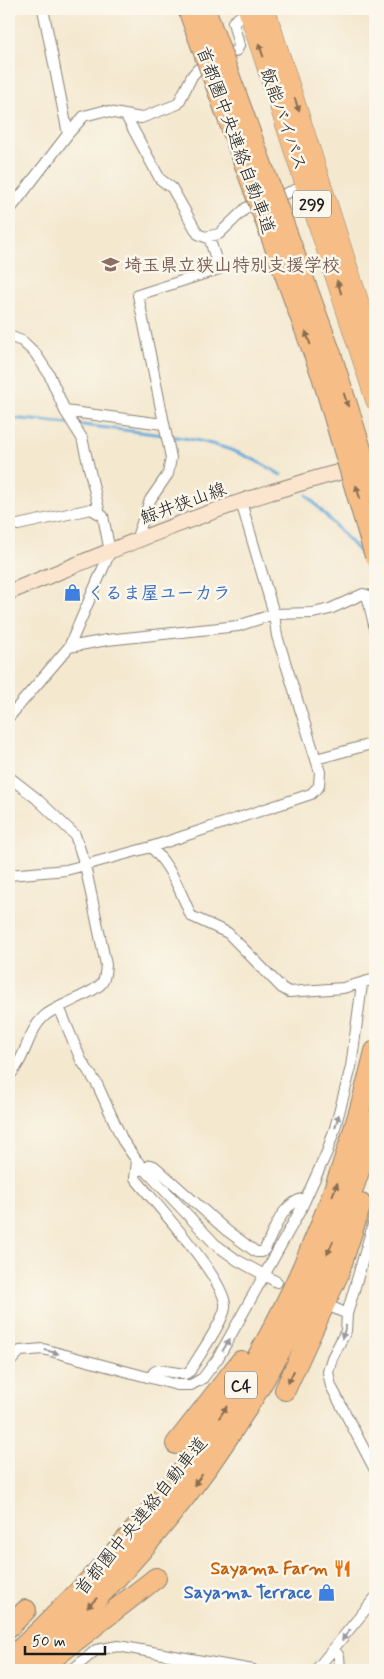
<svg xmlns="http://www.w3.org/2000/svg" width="384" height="1679" font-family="Mynerve,'Klee One',sans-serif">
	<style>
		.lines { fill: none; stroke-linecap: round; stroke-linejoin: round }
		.stream { stroke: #64a9d9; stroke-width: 3 }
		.minor-casing { stroke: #888276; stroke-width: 12 }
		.secondary-casing { stroke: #888276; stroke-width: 17 }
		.trunk-casing { stroke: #888276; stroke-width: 19 }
		.motorway-casing { stroke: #888276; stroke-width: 22 }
		.minor { stroke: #fff; stroke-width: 10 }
		.secondary { stroke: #fbe5cf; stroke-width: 15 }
		.trunk { stroke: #f6be86; stroke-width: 18 }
		.motorway { stroke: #f6be86; stroke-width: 20 }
		.motorway-bridge-casing { stroke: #888276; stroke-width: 22; stroke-linecap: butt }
		.motorway-bridge { stroke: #f6be86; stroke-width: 20 }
		.oneway { fill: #896d51 }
		.oneway2 { fill: #999 }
		.labels { text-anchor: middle; stroke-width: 5; stroke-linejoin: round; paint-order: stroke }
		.shield { fill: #fbf7ec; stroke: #5f5e5a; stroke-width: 1 }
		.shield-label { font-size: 16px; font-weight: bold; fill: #1c1c1c }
		.street-label { font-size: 18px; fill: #1c1c1c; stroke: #fbf7ec }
		.education-label { font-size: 18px; font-weight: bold; fill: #785e54; stroke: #fbf7ec; text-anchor: start }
		.shop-label { font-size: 18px; font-weight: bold; fill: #366cbe; stroke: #fbf7ec; text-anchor: start }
		.food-label { font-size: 18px; font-weight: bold; fill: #c56008; stroke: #fbf7ec; text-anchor: end }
	</style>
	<rect width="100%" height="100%" fill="#fbf7ec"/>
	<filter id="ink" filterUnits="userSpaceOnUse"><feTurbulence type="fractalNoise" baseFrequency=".02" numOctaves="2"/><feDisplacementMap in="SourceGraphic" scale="10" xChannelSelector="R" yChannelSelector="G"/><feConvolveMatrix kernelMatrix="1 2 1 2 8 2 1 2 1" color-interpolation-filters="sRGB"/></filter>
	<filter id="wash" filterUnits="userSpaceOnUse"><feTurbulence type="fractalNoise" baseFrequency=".0096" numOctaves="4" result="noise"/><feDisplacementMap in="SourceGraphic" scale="20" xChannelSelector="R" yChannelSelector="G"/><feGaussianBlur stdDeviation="1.12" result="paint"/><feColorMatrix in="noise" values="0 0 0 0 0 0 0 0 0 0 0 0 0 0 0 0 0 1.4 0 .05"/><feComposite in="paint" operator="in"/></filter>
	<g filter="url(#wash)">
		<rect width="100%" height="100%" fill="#f4e8cf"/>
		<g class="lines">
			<path class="stream" d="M9,418l60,5
				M75,424l88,11
				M169,436c42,5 76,16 112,39
				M307,495l56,61 12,49"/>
		</g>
	</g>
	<g filter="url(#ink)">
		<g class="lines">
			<defs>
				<path id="minor" d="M43,9l25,125
					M126,116l34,63 12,9 26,46 7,3 14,-3 27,-26 60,-22
					M9,211l59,-77 16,-18 19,-5 38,7 37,-14 14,-28 6,-7 39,-19 2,-5 -6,-23 17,-13
					M9,336l13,5 13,12 14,21 16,37 17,27 18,76
					M65,411l98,13
					M136,540l14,-40 18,-26 3,-16 -33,-163 81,-26 -10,-32
					M69,647l38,-7 131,-14 36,-12 39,-1 17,-4 33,-15 4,1 8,34
					M9,717l60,-70 41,-95 -7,-36 -12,-7 -73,16
					M316,759l59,-16
					M9,777l27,21 39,37 10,30 21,100c-1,6 0,14 -5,19 -9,10 -40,20 -54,30 -20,15 -20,44 -38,62
					M151,847c20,20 29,43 40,69l37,17 54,55 7,4 54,-4 32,-9
					M9,875l57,-5 19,-5 66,-18 160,-53 8,-8 1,-14 -43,-136 -3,-22 -33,-112
					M59,1007l22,53 16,24 26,57 14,20 78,83 22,16 40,22
					M137,1161l-2,17c18,23 94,105 90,130 -2,14 -27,49 -35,63l-5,3 -27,-4 -4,2 -3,6
					M143,1170l7,-5 4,1 72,64 30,22h6l3,-3c10,-20 17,-47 41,-51
					M375,1218l-28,96 -1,17 -14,27 -4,14 3,14 44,84
					M334,1308l13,6
					M9,1363l11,-12 23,-2 134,36h14l12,-7 15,-20 83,-149 26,-57 8,-24 16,-61 11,-83
					M334,1650l5,6 1,14
					M72,1670l24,-20 22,-4 135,24
					M316,1670l59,-72"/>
				<path id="secondary" d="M9,592c87,-35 173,-72 262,-100 29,-8 58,-19 88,-24"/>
				<path id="trunk" d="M247,9l128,392
					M266,9l109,341"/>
				<path id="motorway" d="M285,1390l53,-115 23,-71
					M176,1444l65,-83
					M9,1627l17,-17
					M9,1660c89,-83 172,-176 235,-280 61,-102 104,-214 131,-329
					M20,1670c30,-27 60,-53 88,-83 125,-131 218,-293 267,-467
					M38,1670l118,-92"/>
			</defs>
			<use href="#minor" class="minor-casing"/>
			<use href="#secondary" class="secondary-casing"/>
			<use href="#trunk" class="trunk-casing"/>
			<use href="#motorway" class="motorway-casing"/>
			<use href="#minor" class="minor"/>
			<use href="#secondary" class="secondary"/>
			<use href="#trunk" class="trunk"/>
			<use href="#motorway" class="motorway"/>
			<defs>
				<path id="motorway-bridge" d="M188,9l134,367 53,180
					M205,9l126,345 44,139"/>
			</defs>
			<use href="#motorway-bridge" class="motorway-bridge-casing"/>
			<use href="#motorway-bridge" class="motorway-bridge"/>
		</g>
		<defs><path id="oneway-solid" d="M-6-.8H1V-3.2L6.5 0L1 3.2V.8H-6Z" transform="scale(1.25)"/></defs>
		<g class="oneway">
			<use href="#oneway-solid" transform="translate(261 50) rotate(-109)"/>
			<use href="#oneway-solid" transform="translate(297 105) rotate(72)"/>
			<use href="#oneway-solid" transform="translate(339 287) rotate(-108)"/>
			<use href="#oneway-solid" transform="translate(308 338) rotate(-110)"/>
			<use href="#oneway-solid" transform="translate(346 400) rotate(72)"/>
			<use href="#oneway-solid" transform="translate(358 492) rotate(-107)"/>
			<use href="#oneway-solid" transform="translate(335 1189) rotate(-69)"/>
			<use href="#oneway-solid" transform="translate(330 1248) rotate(114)"/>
			<use href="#oneway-solid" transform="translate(291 1377) rotate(115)"/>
			<use href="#oneway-solid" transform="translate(223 1412) rotate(-57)"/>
			<use href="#oneway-solid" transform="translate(198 1480) rotate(127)"/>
			<use href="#oneway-solid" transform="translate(92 1603) rotate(134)"/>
		</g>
		<g class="oneway2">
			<use href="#oneway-solid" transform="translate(337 1121) rotate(-75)"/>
			<use href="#oneway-solid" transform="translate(344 1332) rotate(108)"/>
			<use href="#oneway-solid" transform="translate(226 1345) rotate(-60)"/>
			<use href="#oneway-solid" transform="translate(52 1352) rotate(15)"/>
			<use href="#oneway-solid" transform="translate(346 1635) rotate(128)"/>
		</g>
	</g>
	<defs>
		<symbol id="school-bare" viewBox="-9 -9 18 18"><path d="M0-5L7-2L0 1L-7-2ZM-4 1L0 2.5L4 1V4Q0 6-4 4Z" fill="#8d6e63" stroke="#fbf7ec" stroke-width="2.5" paint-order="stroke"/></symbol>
		<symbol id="shop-bare" viewBox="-9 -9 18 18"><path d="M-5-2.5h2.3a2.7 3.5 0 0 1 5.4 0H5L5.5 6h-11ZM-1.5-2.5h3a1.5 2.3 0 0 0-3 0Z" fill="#3f7fe0" stroke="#fbf7ec" stroke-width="2.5" paint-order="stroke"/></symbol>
		<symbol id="restaurant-bare" viewBox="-9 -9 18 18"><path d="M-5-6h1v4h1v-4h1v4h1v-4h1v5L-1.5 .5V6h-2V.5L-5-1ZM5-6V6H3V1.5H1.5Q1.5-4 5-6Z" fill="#e8710a" stroke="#fbf7ec" stroke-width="2.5" paint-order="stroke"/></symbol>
	</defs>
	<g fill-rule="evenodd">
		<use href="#school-bare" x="98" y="252" width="25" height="25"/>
		<use href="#shop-bare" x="60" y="580" width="25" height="25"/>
		<use href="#restaurant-bare" x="330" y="1556" width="25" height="25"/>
		<use href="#shop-bare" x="314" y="1580" width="25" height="25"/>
	</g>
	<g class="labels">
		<g class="shield">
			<rect x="293" y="190.5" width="38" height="27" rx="4"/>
			<rect x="225" y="1371.5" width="32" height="27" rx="4"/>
		</g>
		<g class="shield-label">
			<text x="312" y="210">299</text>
			<text x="241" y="1391">C4</text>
		</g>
		<g class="street-label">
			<text transform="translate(284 119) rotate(71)" y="6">飯能バイパス</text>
			<text transform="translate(236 140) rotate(70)" y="6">首都圏中央連絡自動車道</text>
			<text transform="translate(183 503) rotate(-20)" y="6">鯨井狭山線</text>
			<text transform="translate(141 1516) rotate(-51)" y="6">首都圏中央連絡自動車道</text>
		</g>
		<g class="education-label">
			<text x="124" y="271">埼玉県立狭山特別支援学校</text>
		</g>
		<g class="shop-label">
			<text x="87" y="599">くるま屋ユーカラ</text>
			<text x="312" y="1598" text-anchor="end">Sayama Terrace</text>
		</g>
		<g class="food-label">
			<text x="328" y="1574">Sayama Farm</text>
		</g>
	</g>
	<rect width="384" height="1679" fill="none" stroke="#fbf7ec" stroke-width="30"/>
	<path d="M25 1646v8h80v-8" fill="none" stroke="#1c1c1c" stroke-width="2.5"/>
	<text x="32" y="1646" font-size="15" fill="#1c1c1c" stroke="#fbf7ec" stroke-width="4" paint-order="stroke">50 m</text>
</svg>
